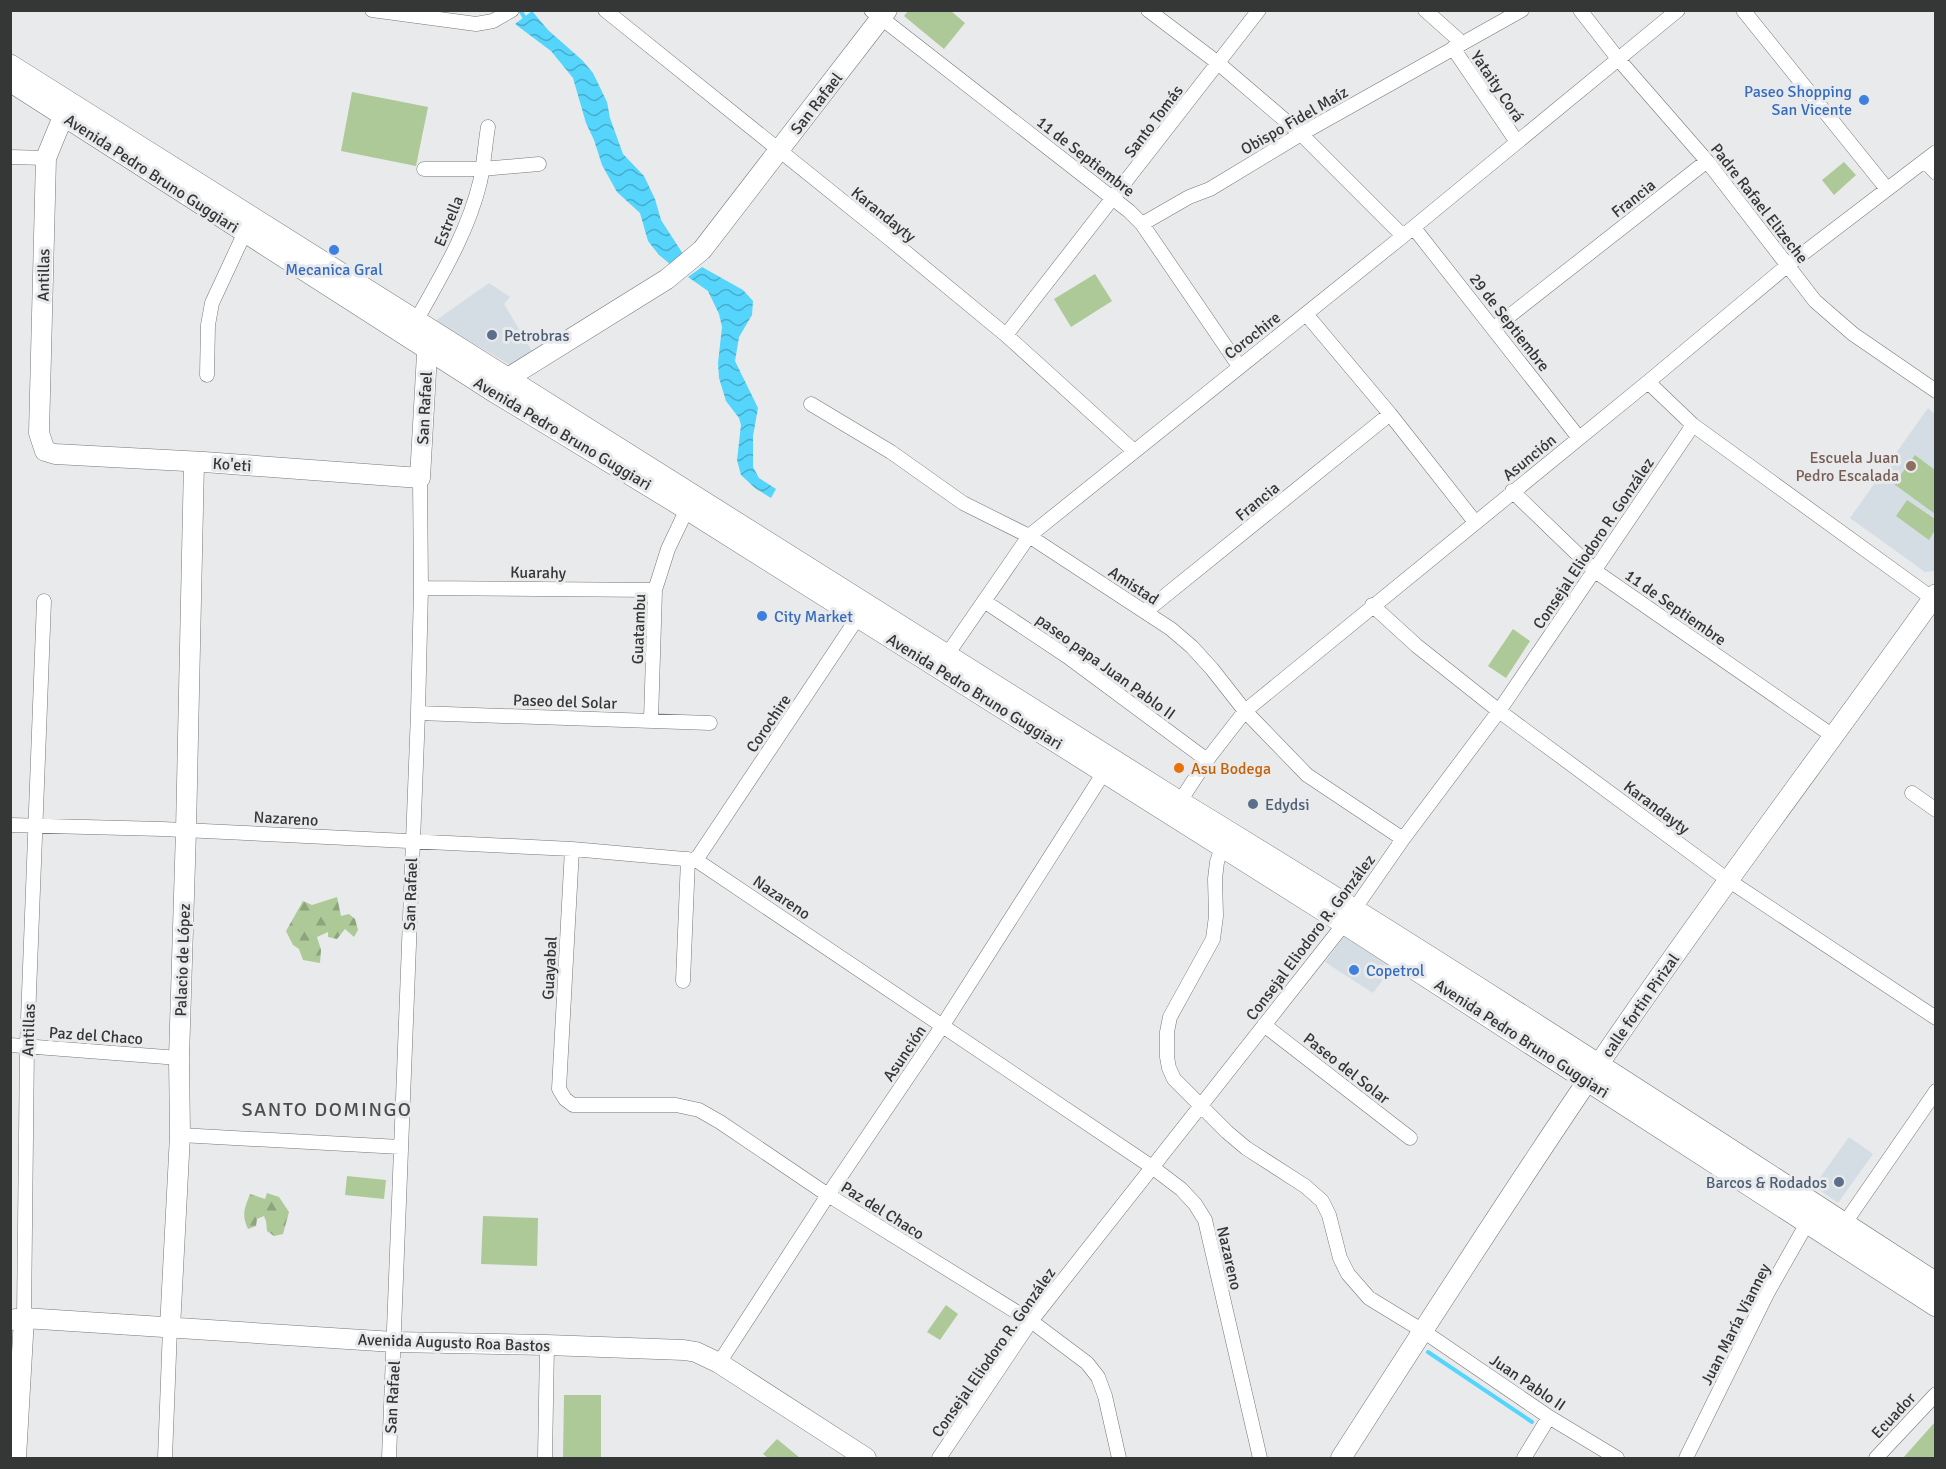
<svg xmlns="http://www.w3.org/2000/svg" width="1946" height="1469" font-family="Signika,sans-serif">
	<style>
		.built { fill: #d4dde3 }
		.forest { fill: url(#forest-firs) }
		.garden { fill: #adc997 }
		.water { fill: url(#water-waves) }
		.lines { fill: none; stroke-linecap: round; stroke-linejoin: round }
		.stream { stroke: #55d4fc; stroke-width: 4 }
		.street-casing { stroke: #757778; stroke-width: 15 }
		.secondary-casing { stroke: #757778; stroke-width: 21 }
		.primary-casing { stroke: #757778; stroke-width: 22 }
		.street { stroke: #fff; stroke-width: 14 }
		.secondary { stroke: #fff; stroke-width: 20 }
		.primary { stroke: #fff; stroke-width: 21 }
		.shop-dot { fill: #3f7fe0; stroke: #e8eaec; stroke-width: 2 }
		.service-dot { fill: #5c6f8a; stroke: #e8eaec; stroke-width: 2 }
		.education-dot { fill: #8d6e63; stroke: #e8eaec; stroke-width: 2 }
		.food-dot { fill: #e8710a; stroke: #e8eaec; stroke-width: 2 }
		.labels { text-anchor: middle; stroke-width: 6; stroke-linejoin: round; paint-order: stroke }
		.street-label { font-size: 16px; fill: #353636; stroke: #e8eaec }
		.shop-label { font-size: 16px; fill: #366cbe; stroke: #e8eaec; text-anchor: start }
		.service-label { font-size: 16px; fill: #4e5e75; stroke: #e8eaec; text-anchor: start }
		.education-label { font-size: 16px; fill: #785e54; stroke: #e8eaec; text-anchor: end }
		.food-label { font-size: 16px; fill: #c56008; stroke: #e8eaec; text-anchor: start }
		.quarter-label { font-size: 20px; letter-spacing: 1.5px; fill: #4d4e50; stroke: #e8eaec }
	</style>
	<defs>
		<pattern id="forest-firs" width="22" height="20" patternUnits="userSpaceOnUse" patternTransform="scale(1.5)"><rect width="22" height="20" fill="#adc997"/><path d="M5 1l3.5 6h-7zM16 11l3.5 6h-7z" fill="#8ea47c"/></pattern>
		<pattern id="water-waves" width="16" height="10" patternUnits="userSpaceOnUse" patternTransform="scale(1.5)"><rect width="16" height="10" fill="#55d4fc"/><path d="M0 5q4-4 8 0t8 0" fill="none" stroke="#47adcd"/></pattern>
	</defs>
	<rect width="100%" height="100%" fill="#e8eaec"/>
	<path class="built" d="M489,283l21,14 -6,7 28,47 -20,15 -77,-45z
		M1928,408l7,6v157l-10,1 -75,-54z
		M1345,936l49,29 -21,28 -48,-31z
		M1849,1137l24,17 -35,49 -24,-17z"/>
	<path class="forest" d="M337,897l4,19 8,-2 6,5 3,11 -4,7 -9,-8 -8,10 -9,-2v-5l-11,5 4,13 -1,13 -17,-3 -4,-11 -6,-4 -7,-14 17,-30 9,4z
		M267,1193l12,4 10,15 -6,22 -9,2 -7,-5 -1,-10 -2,-5 -7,3 -1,7 -8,3c-7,-15 -3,-21 2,-35l15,5z"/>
	<path class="garden" d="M908,11h43l14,12 -21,26 -40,-33z
		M352,92l76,15 -12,59 -75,-15z
		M1844,162l12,13 -22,20 -12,-15z
		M1095,274l17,27 -41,26 -17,-28z
		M1915,455l20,15v44l-41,-30z
		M1907,500l28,19v11l-6,10 -33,-24z
		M1513,629l17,12 -24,37 -18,-12z
		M347,1176l39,4 -2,19 -39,-4z
		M483,1216l55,2 -1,48 -56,-2z
		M946,1305l12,9 -18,26 -13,-8z
		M564,1395h37v63h-38z
		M1935,1422v36h-32z
		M777,1439l23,19h-32l-5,-4z"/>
	<path class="water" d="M532,11l16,19 34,30 11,13 14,29 3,16 13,36 21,22 11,23 6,21 22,34 -13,10 -11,-9 -11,-14 -8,-28 -23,-21 -15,-27 -8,-25 -8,-17 -13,-45 -22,-27 -36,-27z
		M702,267l41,23 10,11 -1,14 -13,22 -4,24 23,47 -5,28v31l6,11 17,11 -5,9 -16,-10 -14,-13 -4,-15 4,-35 -2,-7 -13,-17 -7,-23 -1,-15 4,-36 -3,-13 -11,-23 -20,-14z"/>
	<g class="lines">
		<path class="stream" d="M520,10l6,10
			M1428,1352l104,70"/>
		<defs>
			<path id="street" d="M372,10l104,14 17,-3 19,-11
				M605,10l281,226 120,99 128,116
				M871,10l258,201 13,13 97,142
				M1148,10l70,53 83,71 102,102
				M1425,10l37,33
				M1580,10l39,50 88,101 108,140 38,33 83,57
				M1743,10l144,179
				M1453,48l64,94
				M10,157l36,1
				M1925,161l11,12
				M424,169h58l57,-5
				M1142,224l47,-27 21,-8 91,-55 221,-124
				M1414,228l165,210
				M1306,314l84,100 85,108
				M416,321c25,-45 52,-89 64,-139 4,-18 5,-37 8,-55
				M1494,328l213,-167
				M1006,335l253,-325
				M207,375l1,-50 4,-22 33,-71
				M1648,382l45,43 243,176
				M811,404l80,48 72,51 66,33 142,93 21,18 20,22 33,42 62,64 96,64
				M1512,491l83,80 238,165
				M421,588l234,2
				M984,601l84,56 139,103
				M1372,605l45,41 82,65 229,169 208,138
				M1145,612l245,-198
				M942,662l87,-126 374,-300 275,-226
				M418,713l292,10
				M651,720l4,-130 13,-41 19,-40
				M1912,793l24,17
				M1175,809l32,-49 38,-49 403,-329 140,-117 148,-113
				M10,825l152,4 410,20 124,11 456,307 29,22 14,15 10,16 55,238
				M1222,847l-5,15 -2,17 1,37 -3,23 -43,78 -3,15v25l2,11 5,11 53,53 19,16 59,38 17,15 7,14 11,43 8,16 21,24 54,33 126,86 68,41
				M572,849l-13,240 6,10 8,6h103l23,5 21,12 108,73 203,126 56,42 11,14 7,19 14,62
				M696,860l166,-249
				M683,981l5,-122
				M1264,1025l146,113
				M10,1045l169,13
				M180,1135l220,12
				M1840,1230l96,-139
				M24,1318l3,-272 17,-445
				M719,1363l109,-168 115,-170 165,-259
				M165,1458l5,-130
				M389,1458l29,-745 3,-125 -1,-110
				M545,1458l2,-113
				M939,1458l92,-137 313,-397 59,-85 96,-128 194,-286
				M1524,1458l25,-41
				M1686,1458l82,-166 42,-74
				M1876,1458l60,-64"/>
			<path id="secondary" d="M69,102l-23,56 -7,275 6,18 10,3 149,8 216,16 8,-142
				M495,386l172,-107 35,-29 185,-240
				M10,1320l14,-2 370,24 153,3 137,5 12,2 23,11 147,95
				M170,1328l10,-193 -1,-77 7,-228 8,-368
				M16,1458l8,-140
				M1341,1458c81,-126 161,-251 245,-375 112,-166 234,-326 350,-489"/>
			<path id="primary" d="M10,65l1170,737c255,155 505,318 756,481
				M10,81l480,308 197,120 669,422 580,375"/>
		</defs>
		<use href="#street" class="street-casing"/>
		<use href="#secondary" class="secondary-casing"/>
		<use href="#primary" class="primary-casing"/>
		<use href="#street" class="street"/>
		<use href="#secondary" class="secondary"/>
		<use href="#primary" class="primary"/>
	</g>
	<g class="shop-dot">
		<circle cx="1864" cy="100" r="6"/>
		<circle cx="334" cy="250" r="6"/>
		<circle cx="762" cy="616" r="6"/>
		<circle cx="1354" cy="970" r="6"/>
	</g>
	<g class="service-dot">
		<circle cx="492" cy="335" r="6"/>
		<circle cx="1253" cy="804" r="6"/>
		<circle cx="1839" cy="1182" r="6"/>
	</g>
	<circle class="education-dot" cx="1911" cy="466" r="6"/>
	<circle class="food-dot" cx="1179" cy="768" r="6"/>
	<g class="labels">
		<g class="street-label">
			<text transform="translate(1498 86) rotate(56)" y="6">Yataity Corá</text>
			<text transform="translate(816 103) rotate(-52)" y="6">San Rafael</text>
			<text transform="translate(1294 120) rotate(-30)" y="6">Obispo Fidel Maíz</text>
			<text transform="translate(1153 121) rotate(-53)" y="6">Santo Tomás</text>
			<text transform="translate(1086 156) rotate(38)" y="6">11 de Septiembre</text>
			<text transform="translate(152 173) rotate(33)" y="6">Avenida Pedro Bruno Guggiari</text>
			<text transform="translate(1633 198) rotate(-38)" y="6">Francia</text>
			<text transform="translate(1760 203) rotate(52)" y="6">Padre Rafael Elizeche</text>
			<text transform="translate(884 214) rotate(39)" y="6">Karandayty</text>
			<text transform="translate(448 221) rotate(-68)" y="6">Estrella</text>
			<text transform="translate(43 275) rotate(-89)" y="6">Antillas</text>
			<text transform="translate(1510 322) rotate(52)" y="6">29 de Septiembre</text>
			<text transform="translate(1252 335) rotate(-38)" y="6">Corochire</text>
			<text transform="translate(424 408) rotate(-87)" y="6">San Rafael</text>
			<text transform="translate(563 433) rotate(31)" y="6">Avenida Pedro Bruno Guggiari</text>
			<text transform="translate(1529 457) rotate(-39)" y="6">Asunción</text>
			<text transform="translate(232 464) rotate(4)" y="6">Ko'eti</text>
			<text transform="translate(1257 501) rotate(-39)" y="6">Francia</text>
			<text transform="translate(1593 543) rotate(-56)" y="6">Consejal Eliodoro R. González</text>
			<text transform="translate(538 572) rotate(1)" y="6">Kuarahy</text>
			<text transform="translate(1134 585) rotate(33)" y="6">Amistad</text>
			<text transform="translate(1676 607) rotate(35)" y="6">11 de Septiembre</text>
			<text transform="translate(638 629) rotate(-88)" y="6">Guatambu</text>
			<text transform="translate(1106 666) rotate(36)" y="6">paseo papa Juan Pablo II</text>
			<text transform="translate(975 691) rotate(32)" y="6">Avenida Pedro Bruno Guggiari</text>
			<text transform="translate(565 701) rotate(2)" y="6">Paseo del Solar</text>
			<text transform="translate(768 723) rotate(-56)" y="6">Corochire</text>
			<text transform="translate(1657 807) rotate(37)" y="6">Karandayty</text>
			<text transform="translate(286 818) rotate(3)" y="6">Nazareno</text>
			<text transform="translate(410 894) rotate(-88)" y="6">San Rafael</text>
			<text transform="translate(782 897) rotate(34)" y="6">Nazareno</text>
			<text transform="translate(1310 937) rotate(-53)" y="6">Consejal Eliodoro R. González</text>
			<text transform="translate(182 960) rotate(-88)" y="6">Palacio de López</text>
			<text transform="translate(549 968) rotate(-87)" y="6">Guayabal</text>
			<text transform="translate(1640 1005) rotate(-55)" y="6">calle fortin Pirizal</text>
			<text transform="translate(28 1030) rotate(-88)" y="6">Antillas</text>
			<text transform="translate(96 1035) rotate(4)" y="6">Paz del Chaco</text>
			<text transform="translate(1522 1038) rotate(33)" y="6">Avenida Pedro Bruno Guggiari</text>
			<text transform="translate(904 1053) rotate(-56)" y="6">Asunción</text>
			<text transform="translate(1347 1068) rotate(38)" y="6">Paseo del Solar</text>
			<text transform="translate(883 1210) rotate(32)" y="6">Paz del Chaco</text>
			<text transform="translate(1230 1258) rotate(77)" y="6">Nazareno</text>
			<text transform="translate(1735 1324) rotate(-63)" y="6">Juan María Vianney</text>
			<text transform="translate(454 1342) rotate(2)" y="6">Avenida Augusto Roa Bastos</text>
			<text transform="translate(993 1352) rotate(-55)" y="6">Consejal Eliodoro R. González</text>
			<text transform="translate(1528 1382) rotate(34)" y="6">Juan Pablo II</text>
			<text transform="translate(392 1397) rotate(-87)" y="6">San Rafael</text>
			<text transform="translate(1893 1415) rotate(-47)" y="6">Ecuador</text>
		</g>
		<g class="shop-label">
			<text x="1852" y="97" text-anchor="end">Paseo Shopping<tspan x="1852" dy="18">San Vicente</tspan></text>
			<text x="334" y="275" text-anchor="middle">Mecanica Gral</text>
			<text x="774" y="622">City Market</text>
			<text x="1366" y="976">Copetrol</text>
		</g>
		<g class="service-label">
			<text x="504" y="341">Petrobras</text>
			<text x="1265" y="810">Edydsi</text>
			<text x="1827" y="1188" text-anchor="end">Barcos &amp; Rodados</text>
		</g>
		<g class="education-label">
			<text x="1899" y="463">Escuela Juan<tspan x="1899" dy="18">Pedro Escalada</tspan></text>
		</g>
		<g class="food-label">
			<text x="1191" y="774">Asu Bodega</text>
		</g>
		<g class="quarter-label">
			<text x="327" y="1116">SANTO DOMINGO</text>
		</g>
	</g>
	<rect width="1946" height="1469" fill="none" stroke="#353636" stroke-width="24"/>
</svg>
